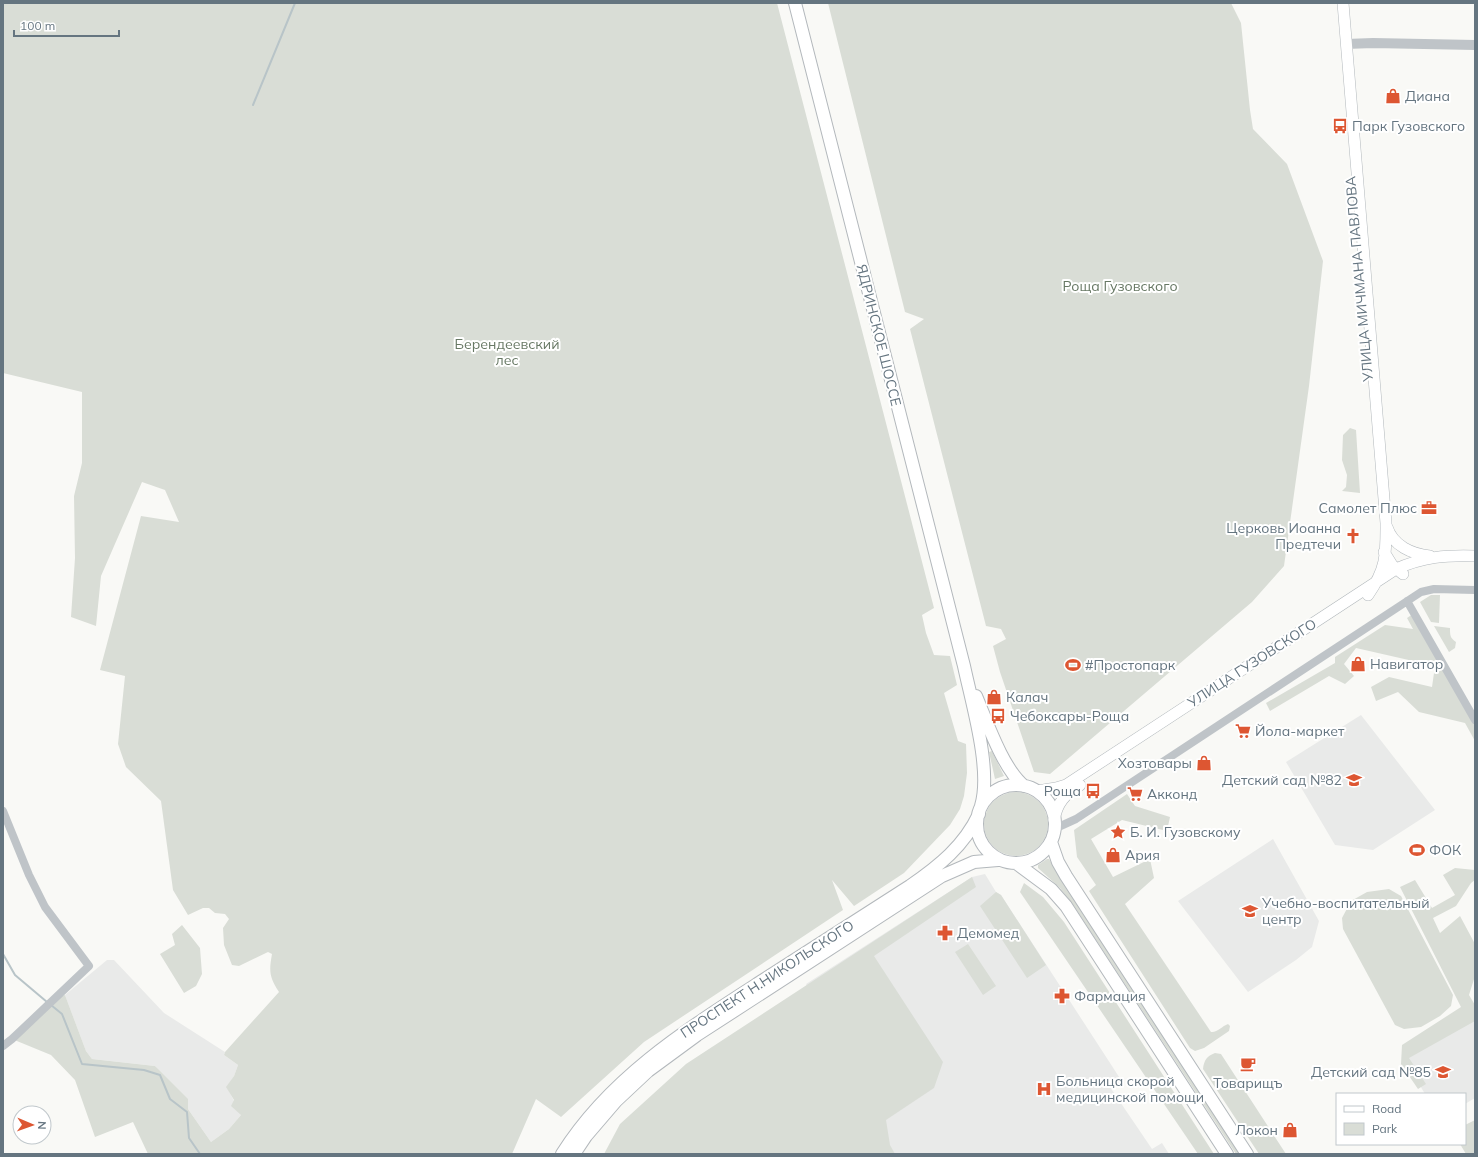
<svg xmlns="http://www.w3.org/2000/svg" width="1478" height="1157" font-family="Mulish,sans-serif">
	<style>
		.built { fill: #e9eae9 }
		.green { fill: #d9ddd6 }
		.lines { fill: none; stroke-linecap: round; stroke-linejoin: round }
		.stream { stroke: #b8c4c8; stroke-width: 2 }
		.secondary-casing { stroke: #b2b8bc; stroke-width: 12 }
		.primary-casing { stroke: #b3b8bc; stroke-width: 14 }
		.minor { stroke: #bfc4c8; stroke-width: 8 }
		.tertiary { stroke: #bfc4c8; stroke-width: 10 }
		.secondary { stroke: #fff; stroke-width: 11 }
		.primary { stroke: #fff; stroke-width: 12 }
		.labels { text-anchor: middle; stroke-width: 4; stroke-linejoin: round; paint-order: stroke }
		.poi-label { font-size: 14px; fill: #657580; stroke: #fff; text-anchor: start }
		.street-label { font-size: 14px; fill: #657580; stroke: #fff }
		.park-label { font-size: 14px; fill: #677864; stroke: #fff }
	</style>
	<rect width="100%" height="100%" fill="#f9f9f6"/>
	<path class="built" d="M1361,715l74,95 -62,40 -38,-5 -49,-83z
		M1273,839l46,82 -7,26 -16,13 -48,32 -70,-91z
		M985,874l11,18 5,3 122,188 -11,7 40,59 10,-6 7,11h-288l-75,-170 166,-107z
		M107,960h7l50,53 61,39 -1,3 14,10 -4,11 -7,11 14,28 -12,14 -18,13 -23,-33 -33,-43 -63,-7 -6,-8 -21,-56z
		M1475,1011v87l-10,6v-10h-40l-23,-39z"/>
	<path class="green" d="M3,3h774l157,605 -12,7 4,18 8,22 16,1 7,29 -13,8 14,48 8,3 1,29 -3,23 -4,13 -10,16 -46,48 -50,33 -22,-26 11,30 -199,132 -83,75 -25,-18 -24,55h-364l-15,-32 -38,15 -20,-57 -24,-25 -39,-16 45,-42 8,-2 21,56 6,8 63,7 33,33v10l23,33 18,-13 12,-14 -10,-9 3,-6 -8,-13 8,-11 4,-11 -14,-10 1,-3 54,-60c-10,-15 -10,-21 -7,-38l-4,-2 -29,14 -7,-1 -8,-20 -1,-17 6,-9 -4,-5 -10,-1 -6,-5h-6l-15,7 -15,-25 -12,-89 -35,-34 -8,-23 7,-68 -25,-6 41,-154 38,6 -14,-32 -23,-8 -41,94 -5,50 -25,-9 4,-59 -1,-62 8,-33v-71l-79,-19z
		M828,3h403l10,20 9,87 3,19 34,35 36,97 -14,125 -25,180 -32,36 -202,172 -16,-2 -34,-100 -7,-26 13,-7 -5,-10 -15,-3 -76,-297 14,-10 -19,-7z
		M1350,428l6,2 4,63 -18,-2 4,-4 1,-12 -5,-15 1,-25z
		M1431,595h9l-1,28 -8,-1 -11,-20z
		M1413,614l62,110v17l-10,-18 -46,-11 -21,-20 -22,9 -5,-14 18,-10 43,10 3,-21 -79,-18 -12,16 10,12 -9,8 -16,-8 -59,35 -4,-8 69,-40v-6l50,-32 28,4 -6,-11z
		M1434,626l16,2c0,7 0,10 6,14l-1,6 -6,4z
		M992,751l12,25 -9,3 -6,-27z
		M984 824a32 32 0 1 1 64 0a32 32 0 1 1-64 0Z
		M1127,794l8,12 35,11 -3,14 -45,-11 -31,19 22,38 37,-18 4,19 -29,26 86,128c6,1 11,-6 17,-8l2,2 -1,5 -25,17 -9,3 -5,-3 -101,-157 7,-6 -19,-28 -3,-27z
		M1047,859h2l191,295h-4l-162,-248 -14,-18 -22,-20v-3z
		M1455,868l20,2v10l-4,3 -15,23 -23,12 7,15 20,-17 15,28v32l-6,19 6,10v16l-66,37 17,26 -8,5 -17,-25 1,-19 59,-38 -61,-120 15,-7 17,28 23,-13 -12,-20z
		M972,877l4,10 -102,69 69,106 -9,26 -48,32 4,25 5,9h-291l16,-30 66,-60z
		M1024,883l19,14 21,25 150,232h-16l-178,-262z
		M1389,889l12,7 52,99 -2,11 -11,10 -19,11 -17,2 -9,-4 -52,-96 -1,-11 9,-17 16,-9z
		M996,892l5,3 45,70 -19,13 -47,-72z
		M182,925l18,23 2,26 -6,12 -12,7 -24,-39 15,-9 -3,-11z
		M968,944l28,42 -13,9 -28,-43z
		M1215,1053l6,1 65,100h-27l-56,-85c1,-9 4,-13 12,-16z
		M1475,1120v34h-9l-6,-10h5v-19z"/>
	<g class="lines">
		<path class="stream" d="M253,105l42,-102
			M3,954l12,21 32,27
			M51,1005l11,9 20,50 62,6 16,5 10,24 17,13 2,26 11,16"/>
		<defs>
			<path id="secondary" d="M1343,3l43,520c0,31 1,45 -18,72
				M1387,527c6,19 25,27 43,29
				M1384,552l8,13 11,9
				M1037,791l19,-3 10,-3 330,-216c27,-12 49,-14 79,-13
				M1054,820c3,-17 11,-26 26,-35"/>
			<path id="primary" d="M795,3l169,663c8,38 28,104 17,140
				M976,696c11,26 27,73 48,90
				M977 824a39 39 0 1 1 78 0a39 39 0 1 1-78 0Z
				M1051,842l7,20 8,14 181,278
				M1016,863l35,26 15,17 161,248
				M562,1154c49,-78 127,-126 203,-175 48,-31 97,-62 145,-93 29,-20 54,-40 69,-72
				M574,1154l12,-18 30,-35 32,-30 49,-36 245,-159 32,-14 24,-2"/>
		</defs>
		<use href="#secondary" class="secondary-casing"/>
		<use href="#primary" class="primary-casing"/>
		<path class="minor" d="M1407,601l68,119
			M3,811l26,64 16,32 44,59 -77,73 -9,7
			M1054,829l22,-10 345,-227 13,-3 41,1"/>
		<path class="tertiary" d="M1346,44l27,-1 102,2"/>
		<use href="#secondary" class="secondary"/>
		<use href="#primary" class="primary"/>
	</g>
	<defs>
		<symbol id="shop-bare" viewBox="-9 -9 18 18"><path d="M-5-2.5h2.3a2.7 3.5 0 0 1 5.4 0H5L5.5 6h-11ZM-1.5-2.5h3a1.5 2.3 0 0 0-3 0Z" fill="#dd5632" stroke="#fff" stroke-width="2.5" paint-order="stroke"/></symbol>
		<symbol id="bus-bare" viewBox="-9 -9 18 18"><path d="M-5-6H5V4H4V6H2V4H-2V6H-4V4H-5ZM-3.5-4V0h7V-4ZM-3.5 1.2v1.5H-2V1.2ZM2 1.2v1.5H3.5V1.2Z" fill="#dd5632" stroke="#fff" stroke-width="2.5" paint-order="stroke"/></symbol>
		<symbol id="office-bare" viewBox="-9 -9 18 18"><path d="M-6-3h4V-5.5h4V-3h4V5H-6ZM-1-4.5V-3h2v-1.5ZM-6 0V1H6V0Z" fill="#dd5632" stroke="#fff" stroke-width="2.5" paint-order="stroke"/></symbol>
		<symbol id="church-bare" viewBox="-9 -9 18 18"><path d="M-1.2-6h2.4v3.5h3.3v2.4h-3.3V6h-2.4V-.1h-3.3v-2.4h3.3Z" fill="#dd5632" stroke="#fff" stroke-width="2.5" paint-order="stroke"/></symbol>
		<symbol id="stadium-bare" viewBox="-9 -9 18 18"><path d="M0-5a6.5 5 0 1 0 0 10a6.5 5 0 1 0 0-10ZM-3.5-1.8h7v3.6h-7Z" fill="#dd5632" stroke="#fff" stroke-width="2.5" paint-order="stroke"/></symbol>
		<symbol id="supermarket-bare" viewBox="-9 -9 18 18"><path d="M-6-5.5h2.5l.6 2H6L4.5 2H-2.5L-4.4-4H-6ZM-1.5 3.2a1.3 1.3 0 1 0 .1 0ZM3 3.2a1.3 1.3 0 1 0 .1 0Z" fill="#dd5632" stroke="#fff" stroke-width="2.5" paint-order="stroke"/></symbol>
		<symbol id="school-bare" viewBox="-9 -9 18 18"><path d="M0-5L7-2L0 1L-7-2ZM-4 1L0 2.5L4 1V4Q0 6-4 4Z" fill="#dd5632" stroke="#fff" stroke-width="2.5" paint-order="stroke"/></symbol>
		<symbol id="sight-bare" viewBox="-9 -9 18 18"><path d="M0-6L1.8-2.2L6-1.7L2.9 1.2L3.7 5.4L0 3.3L-3.7 5.4L-2.9 1.2L-6-1.7L-1.8-2.2Z" fill="#dd5632" stroke="#fff" stroke-width="2.5" paint-order="stroke"/></symbol>
		<symbol id="pharmacy-bare" viewBox="-9 -9 18 18"><path d="M-2-6h4v4h4v4h-4v4h-4v-4h-4v-4h4Z" fill="#dd5632" stroke="#fff" stroke-width="2.5" paint-order="stroke"/></symbol>
		<symbol id="cafe-bare" viewBox="-9 -9 18 18"><path d="M-5.5-4.5H6V0H3Q3 3.5 0 3.5H-2.5Q-5.5 3.5-5.5 0ZM3-3.2v2h1.7v-2ZM-6 4.5H4V6H-6Z" fill="#dd5632" stroke="#fff" stroke-width="2.5" paint-order="stroke"/></symbol>
		<symbol id="hospital-bare" viewBox="-9 -9 18 18"><path d="M-5-5h3v3.5h4V-5h3V5h-3V1.5h-4V5h-3Z" fill="#dd5632" stroke="#fff" stroke-width="2.5" paint-order="stroke"/></symbol>
	</defs>
	<g fill-rule="evenodd">
		<use href="#shop-bare" x="1382" y="85" width="22" height="22"/>
		<use href="#bus-bare" x="1329" y="115" width="22" height="22"/>
		<use href="#office-bare" x="1418" y="497" width="22" height="22"/>
		<use href="#church-bare" x="1342" y="525" width="22" height="22"/>
		<use href="#shop-bare" x="1347" y="653" width="22" height="22"/>
		<use href="#stadium-bare" x="1062" y="654" width="22" height="22"/>
		<use href="#shop-bare" x="983" y="686" width="22" height="22"/>
		<use href="#bus-bare" x="987" y="705" width="22" height="22"/>
		<use href="#supermarket-bare" x="1232" y="720" width="22" height="22"/>
		<use href="#shop-bare" x="1193" y="752" width="22" height="22"/>
		<use href="#school-bare" x="1343" y="769" width="22" height="22"/>
		<use href="#bus-bare" x="1082" y="780" width="22" height="22"/>
		<use href="#supermarket-bare" x="1124" y="783" width="22" height="22"/>
		<use href="#sight-bare" x="1107" y="821" width="22" height="22"/>
		<use href="#stadium-bare" x="1406" y="839" width="22" height="22"/>
		<use href="#shop-bare" x="1102" y="844" width="22" height="22"/>
		<use href="#school-bare" x="1239" y="900" width="22" height="22"/>
		<use href="#pharmacy-bare" x="934" y="922" width="22" height="22"/>
		<use href="#pharmacy-bare" x="1051" y="985" width="22" height="22"/>
		<use href="#cafe-bare" x="1237" y="1053" width="22" height="22"/>
		<use href="#school-bare" x="1432" y="1061" width="22" height="22"/>
		<use href="#hospital-bare" x="1033" y="1078" width="22" height="22"/>
		<use href="#shop-bare" x="1279" y="1119" width="22" height="22"/>
	</g>
	<g class="labels">
		<g class="poi-label">
			<text x="1405" y="101">Диана</text>
			<text x="1352" y="131">Парк Гузовского</text>
			<text x="1417" y="513" text-anchor="end">Самолет Плюс</text>
			<text x="1341" y="533" text-anchor="end">Церковь Иоанна<tspan x="1341" dy="16">Предтечи</tspan></text>
			<text x="1370" y="669">Навигатор</text>
			<text x="1085" y="670">#Простопарк</text>
			<text x="1006" y="702">Калач</text>
			<text x="1010" y="721">Чебоксары-Роща</text>
			<text x="1255" y="736">Йола-маркет</text>
			<text x="1192" y="768" text-anchor="end">Хозтовары</text>
			<text x="1342" y="785" text-anchor="end">Детский сад №82</text>
			<text x="1081" y="796" text-anchor="end">Роща</text>
			<text x="1147" y="799">Акконд</text>
			<text x="1130" y="837">Б. И. Гузовскому</text>
			<text x="1429" y="855">ФОК</text>
			<text x="1125" y="860">Ария</text>
			<text x="1262" y="908">Учебно-воспитательный<tspan x="1262" dy="16">центр</tspan></text>
			<text x="957" y="938">Демомед</text>
			<text x="1074" y="1001">Фармация</text>
			<text x="1431" y="1077" text-anchor="end">Детский сад №85</text>
			<text x="1056" y="1086">Больница скорой<tspan x="1056" dy="16">медицинской помощи</tspan></text>
			<text x="1248" y="1088" text-anchor="middle">Товарищъ</text>
			<text x="1278" y="1135" text-anchor="end">Локон</text>
		</g>
		<g class="street-label">
			<text transform="translate(1359 279) rotate(-95)" y="5">УЛИЦА МИЧМАНА ПАВЛОВА</text>
			<text transform="translate(879 335) rotate(76)" y="5">ЯДРИНСКОЕ ШОССЕ</text>
			<text transform="translate(1252 663) rotate(-33)" y="5">УЛИЦА ГУЗОВСКОГО</text>
			<text transform="translate(767 979) rotate(-33)" y="5">ПРОСПЕКТ Н.НИКОЛЬСКОГО</text>
		</g>
		<g class="park-label">
			<text x="1120" y="291">Роща Гузовского</text>
			<text x="507" y="349">Берендеевский<tspan x="507" dy="16">лес</tspan></text>
		</g>
	</g>
	<rect width="1478" height="1157" fill="none" stroke="#657580" stroke-width="8"/>
	<rect x="1336" y="1093" width="130" height="52" fill="#ffffff" stroke="#c1c8cc"/>
	<rect x="1344" y="1106" width="20" height="6" fill="#ffffff" stroke="#c1c8cc"/>
	<text x="1372" y="1113" font-size="12" fill="#657580">Road</text>
	<rect x="1344" y="1123" width="20" height="12" fill="#d9ddd6" stroke="#c1c8cc"/>
	<text x="1372" y="1133" font-size="12" fill="#657580">Park</text>
	<g transform="translate(32 1125) rotate(92)"><circle r="19" fill="#ffffff" stroke="#c1c8cc"/>
	<path d="M0-3L7 15L0 10L-7 15Z" fill="#dd5632"/>
	<text y="-6" font-size="11" font-weight="bold" text-anchor="middle" fill="#657580">N</text>
	</g>
	<path d="M14 30v6h105v-6" fill="none" stroke="#657580" stroke-width="2"/>
	<text x="20" y="30" font-size="12" fill="#657580" stroke="#ffffff" stroke-width="3" paint-order="stroke">100 m</text>
</svg>
